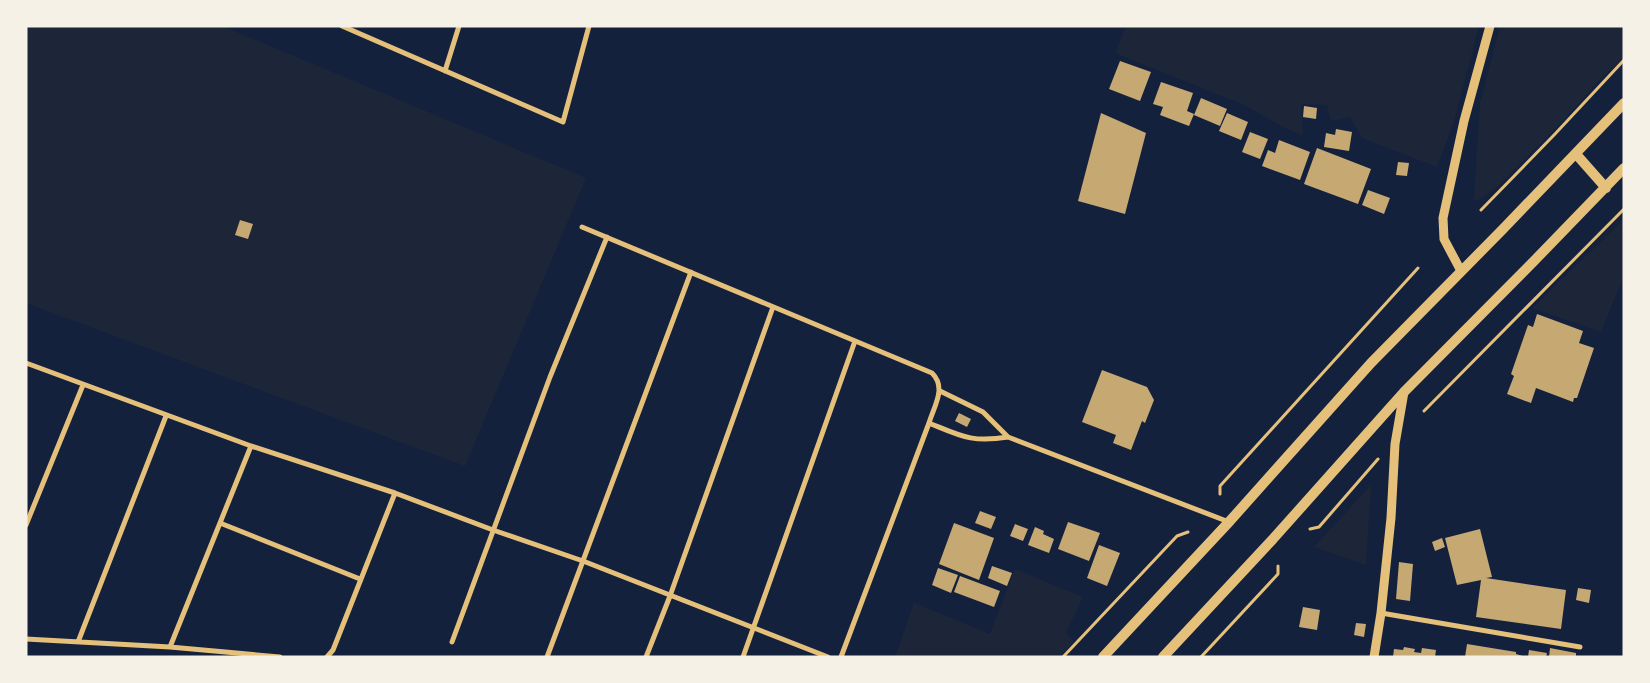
<svg xmlns="http://www.w3.org/2000/svg" width="1650" height="683" font-family="'IBM Plex Sans',sans-serif">
	<style>
		.green { fill: #1d2539 }
		.building { fill: #c6a872 }
		.lines { fill: none; stroke-linecap: round; stroke-linejoin: round }
		.path { stroke: #e5c07b; stroke-width: 3 }
		.minor { stroke: #e5c07b; stroke-width: 5 }
		.tertiary { stroke: #e5c07b; stroke-width: 9 }
		.secondary { stroke: #e5c07b; stroke-width: 10 }
	</style>
	<rect width="100%" height="100%" fill="#14213d"/>
	<path class="green" d="M26,26h196l364,152 -121,288 -439,-163z
		M1126,26h353l-25,95 -17,46 -75,-29 -12,-21 -19,4 -4,-16 -26,-1 2,32 -18,-8 -43,-24 -127,-51z
		M1500,26h124v31l-24,23 -38,42 -66,66 -15,11 -7,1 6,-97z
		M1624,219v56l-23,57 -69,-24z
		M1371,485l-5,80 -52,-18z
		M1015,569l68,28 -17,36 8,9 -14,15h-165l19,-54 76,31z"/>
	<path class="building" d="M1120,61l31,11 -11,29 -31,-12z
		M1161,82l32,11 -6,18 7,3 -5,12 -29,-11 3,-8 -10,-3z
		M1201,98l26,11 -7,17 -26,-11z
		M1304,106l13,2 -1,11 -13,-2z
		M1101,113l45,20 -21,81 -47,-13z
		M1227,113l21,9 -7,18 -22,-9z
		M1336,129l16,3 -3,19 -25,-4 2,-14 9,2z
		M1250,132l18,7 -8,20 -18,-7z
		M1279,140l31,12 -10,28 -38,-14 6,-16 7,3z
		M1317,148l54,21 -13,35 -54,-20z
		M1398,162l11,1 -2,13 -11,-1z
		M1368,190l22,8 -6,16 -22,-9z
		M240,220l13,4 -5,15 -13,-4z
		M1537,314l46,17 -4,12 15,5 -17,50h-3l-1,4 -37,-14 -5,15 -24,-9 7,-18 -3,-2 17,-49 5,2z
		M1102,370l45,17 7,13 -9,23 -3,-2 -11,29 -18,-7 3,-8 -34,-13z
		M959,413l12,6 -4,8 -12,-6z
		M980,511l16,6 -5,12 -16,-6z
		M1068,522l32,11 -11,28 -31,-12z
		M954,523l40,15 -15,42 -40,-16z
		M1015,524l13,5 -5,12 -13,-5z
		M1035,527l9,4 -1,3 11,5 -5,14 -21,-8z
		M1480,529l12,48 -6,1 80,12 -5,39 -85,-12 5,-37 -24,5 -12,-47z
		M1442,538l3,9 -10,4 -3,-9z
		M1099,545l21,8 -13,33 -20,-8z
		M1399,562l14,2 -3,37 -14,-2z
		M992,566l20,7 -5,13 -19,-8z
		M938,568l20,7 -7,18 -19,-8z
		M960,576l40,15 -6,16 -40,-15z
		M1578,588l13,2 -2,13 -13,-3z
		M1303,607l17,3 -3,20 -18,-3z
		M1356,623l10,1 -2,13 -10,-2z
		M1467,644l49,8v2l10,3h-61z
		M1404,647l11,2 -1,3 7,1 1,-5 14,2 -1,7h-42l1,-8 9,1z
		M1550,648l26,5v4h-27z
		M1529,650l18,3 -1,4h-18z"/>
	<g class="lines">
		<path class="path" d="M1481,210l74,-76 69,-74
			M1424,411l200,-202
			M1220,494v-8l198,-218
			M1310,529l9,-2 59,-68
			M1063,657l114,-121 11,-4
			M1201,657l77,-83v-8"/>
		<path class="minor" d="M342,26l221,96 26,-96
			M445,71l14,-45
			M582,227l350,146c15,15 2,33 -3,50l-88,234
			M26,363l225,83 144,47 98,37 90,31 245,96
			M940,391l43,21 25,25 221,85
			M929,423c32,13 43,20 79,14
			M220,523l140,56
			M26,525l57,-140
			M1381,613l199,34
			M26,639l144,8 110,10
			M78,642l88,-226
			M452,642l98,-265 57,-140
			M170,647l81,-201
			M327,657l6,-7 62,-157
			M547,657l144,-385
			M646,657l24,-61 103,-289
			M743,657l112,-316"/>
		<path class="tertiary" d="M1461,271l-17,-32 -1,-21 21,-97 26,-95
			M1374,657l7,-44 10,-95 4,-74 9,-52"/>
		<path class="secondary" d="M1576,154l30,34
			M1103,657l126,-135 142,-159 132,-134 121,-126
			M1163,657l110,-118 131,-147 131,-132 89,-92"/>
	</g>
	<rect width="1650" height="683" fill="none" stroke="#f6f1e7" stroke-width="55"/>
</svg>
